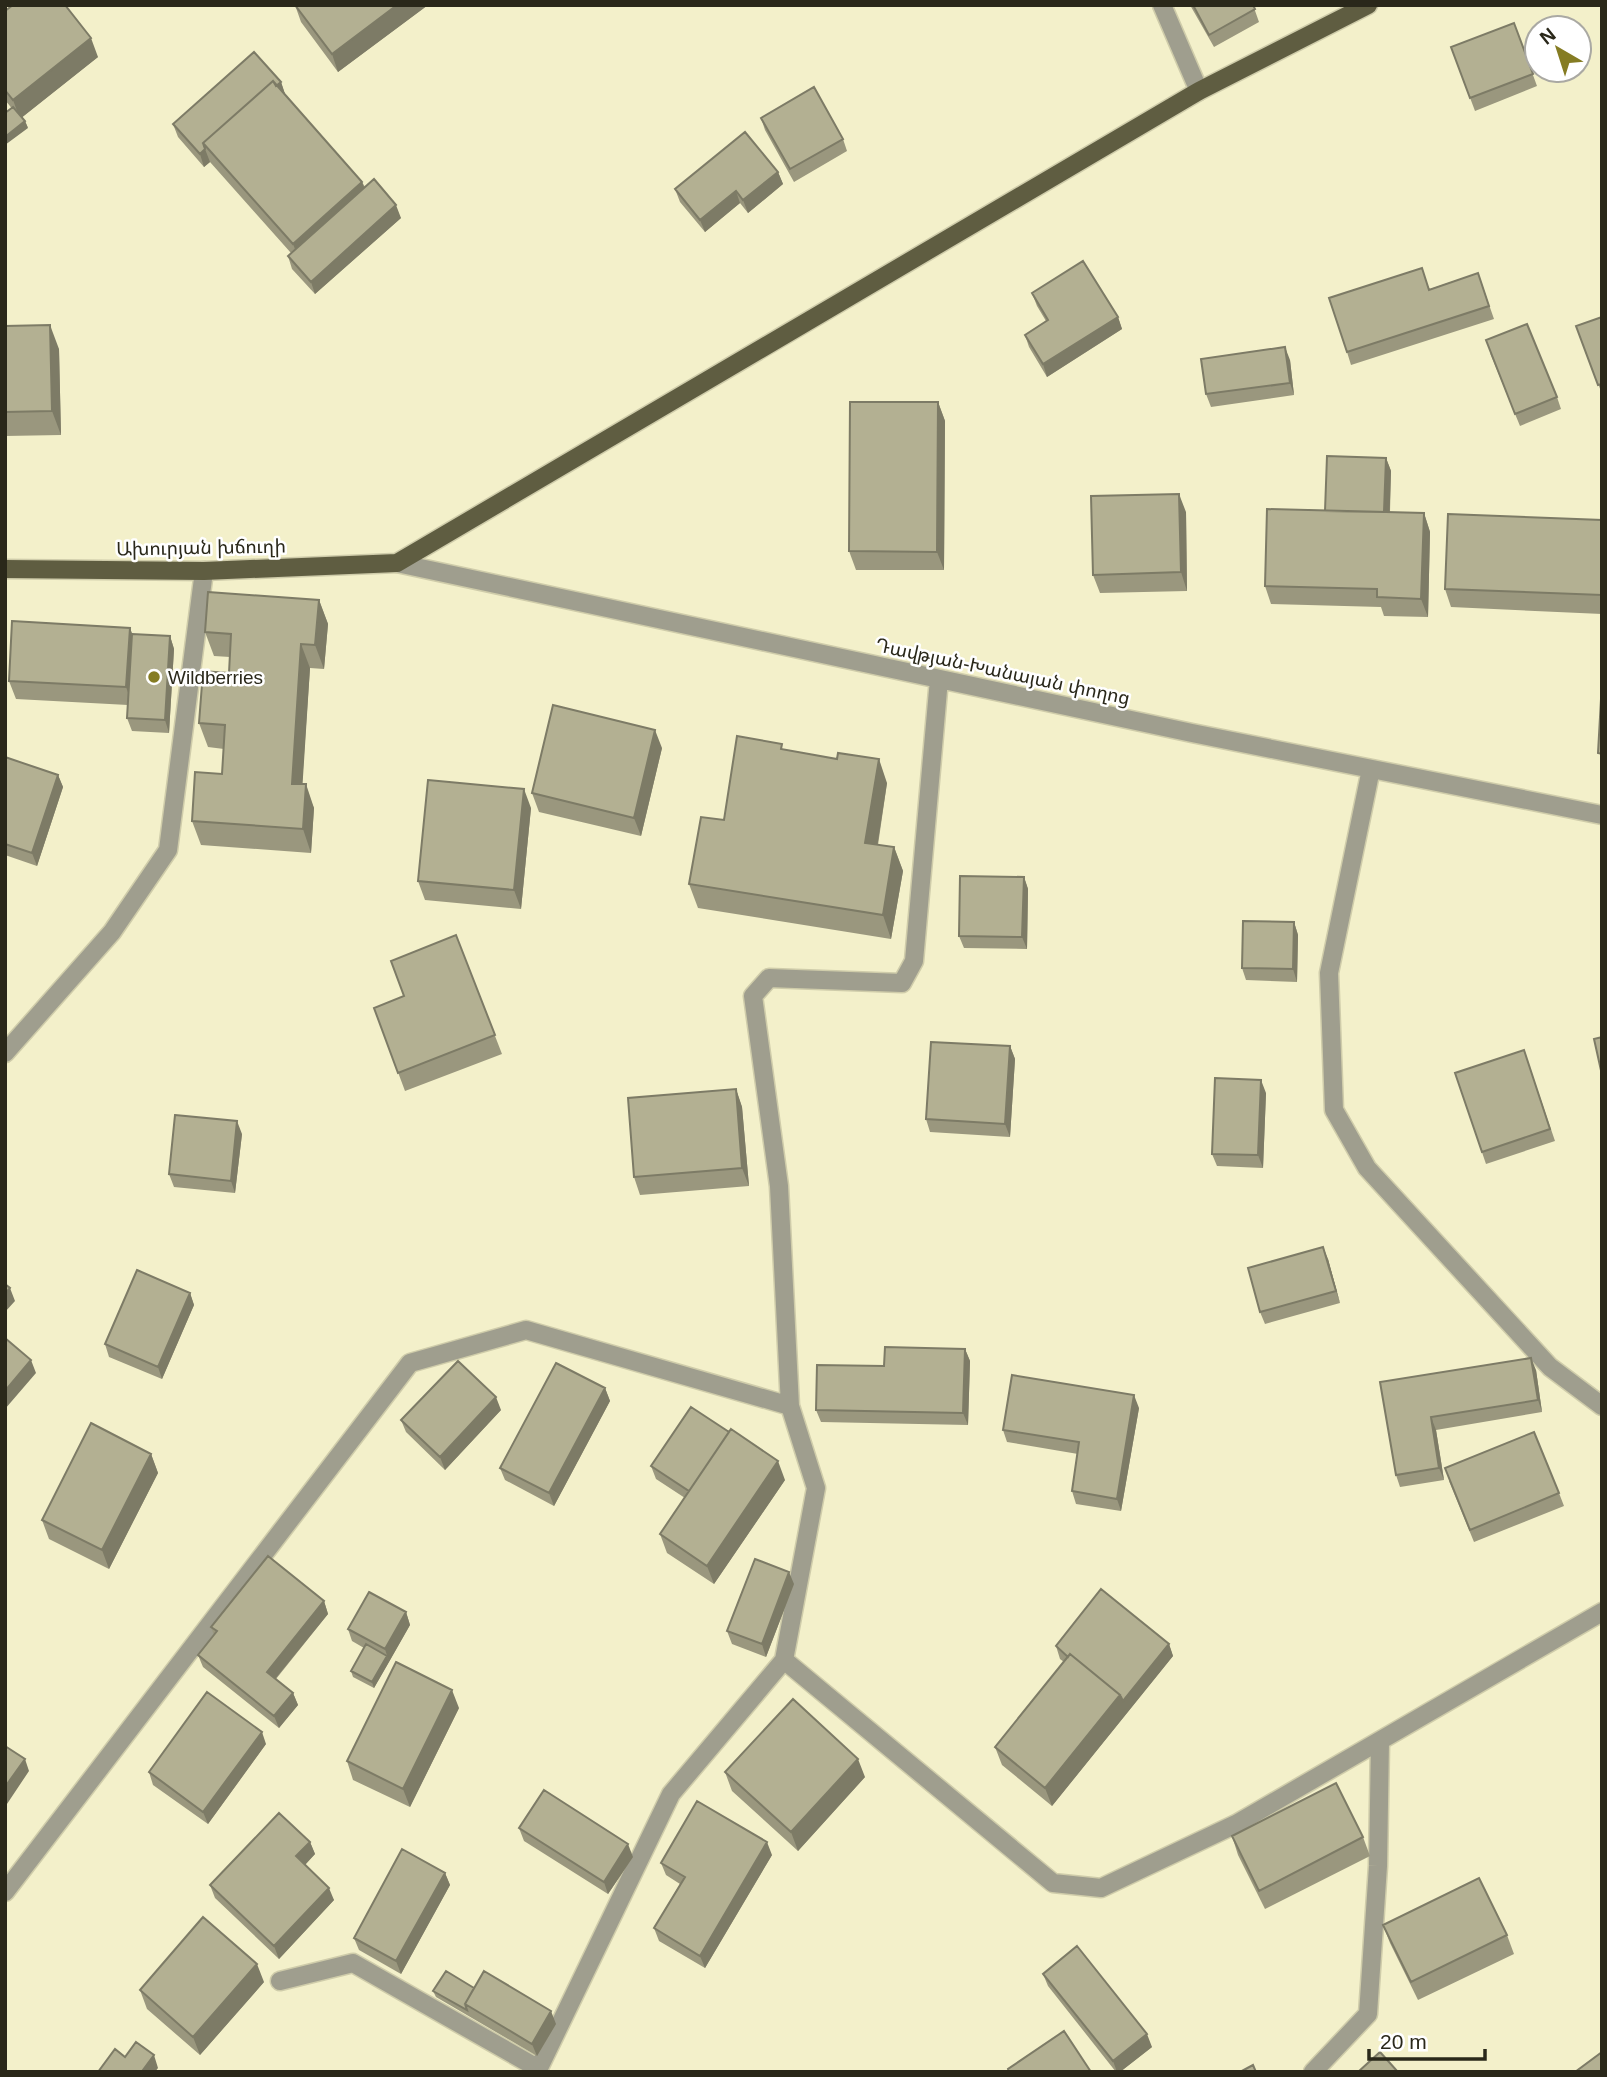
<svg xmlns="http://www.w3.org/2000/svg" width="1607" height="2077" font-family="Helvetica,'Noto Sans Armenian',sans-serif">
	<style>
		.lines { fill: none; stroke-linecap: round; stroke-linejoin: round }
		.minor-casing { stroke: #cfccaa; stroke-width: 21 }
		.major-casing { stroke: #cfccaa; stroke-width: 21 }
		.minor { stroke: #9f9e8e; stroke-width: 18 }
		.major { stroke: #5f5d41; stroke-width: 18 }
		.wall { fill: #9a977e }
		.shaded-wall { fill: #7d7b66 }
		.building { fill: #b3b092; stroke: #7d7b66; stroke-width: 2 }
		.poi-dot { fill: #857c23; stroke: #fff; stroke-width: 2.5 }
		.labels { text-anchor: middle; stroke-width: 5; stroke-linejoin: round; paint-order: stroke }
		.street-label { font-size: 19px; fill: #2a281a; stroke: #fff }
		.poi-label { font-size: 19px; fill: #2a281a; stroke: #fff; text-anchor: start }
	</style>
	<rect width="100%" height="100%" fill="#f3f0ca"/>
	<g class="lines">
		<defs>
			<path id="minor" d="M1162,5l37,86
				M397,563l795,170 410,82
				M1371,769l-42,204 5,137 33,58 183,199 52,39
				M5,1053l107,-121 56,-82 36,-279
				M784,1660l269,223 48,5 135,-64 366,-212
				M5,1892l405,-529 116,-33 264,76
				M280,1981l73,-18 186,106
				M537,2072l134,-278 113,-134 32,-172 -26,-82 -11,-220 -26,-190 16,-18 133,5 12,-22 25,-282
				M1313,2072l55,-58 10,-148 2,-125"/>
			<path id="major" d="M5,569l199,2 193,-8 802,-472 169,-86"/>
		</defs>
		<use href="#minor" class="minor-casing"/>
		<use href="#major" class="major-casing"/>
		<use href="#minor" class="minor"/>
		<use href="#major" class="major"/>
	</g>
	<path class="wall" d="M295,5h133l-90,67 -37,-50z
		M1190,5h63l6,17 -45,25z
		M5,11l93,46 -76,60 3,4 3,7 -23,-28z
		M1514,23l23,63 -62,25 -24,-64z
		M281,82l4,12v1l77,87 3,5 36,31 -86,76 -23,-25 -4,-13 3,-3 -81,-91 -6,5 -26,-30 -5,-13z
		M761,118l82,21 4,12 -53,31 -29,-52z
		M778,172l5,12 -35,29 -8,-10 -35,29 -25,-30 -5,-13z
		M1478,273l16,46 -143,46 -4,-13 83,-63z
		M1032,293l86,24 4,12 -75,48 -18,-30 -4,-12 21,-14 -9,-15z
		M1602,317v77l-21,-55z
		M5,326l54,23 2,86 -56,1z
		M1490,353l67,44 4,12 -41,17z
		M1290,360l4,35 -83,12 -5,-13z
		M938,402l7,19 -1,149h-88l-7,-19z
		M1386,458l5,13 -1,41 34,1 6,19 -2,85 -44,-1 -3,-9 -110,-3 -6,-18z
		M1186,512l1,79 -87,2 -7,-18z
		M1602,520v94l-151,-7 -6,-18z
		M319,600l9,24 -4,45 -14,-1 -8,116 12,24 -3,45 -110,-8 -9,-24 30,-47 2,-25 -16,-2 -9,-24 30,-50 1,-16 -16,-1 -9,-24z
		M130,628l2,6 38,2 4,13 -5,84 -37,-2 -5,-13 1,-13 -112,-6 -7,-18z
		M662,748l-21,88 -102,-24 -7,-19z
		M784,750l103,33 -9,62 16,2 9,24 -12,68 -193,-31 -9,-24 35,-64z
		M5,757l53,18 5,12 -26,79 -32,-11z
		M531,808l-10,101 -96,-9 -7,-19z
		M1024,877l4,12 -1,60 -63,-1 -5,-12z
		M1294,922l4,13 -1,47 -51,-2 -4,-12z
		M456,935l46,119 -97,37 -31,-83 30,-11z
		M1010,1046l5,13 -5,78 -80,-5 -4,-13z
		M1524,1050l31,91 -69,23 -31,-91z
		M736,1089l6,18 7,79 -109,9 -6,-18z
		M1266,1093l-3,75 -46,-2 -5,-12z
		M242,1134l-7,59 -61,-6 -5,-13z
		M1328,1259l12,44 -75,21 -5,-12z
		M190,1293l4,12 -32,74 -53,-22 -4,-13z
		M965,1349l5,12 -2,64 -147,-3 -5,-12 68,-44z
		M1536,1370l6,42 -106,18 8,50 -44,7 -4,-12 -16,-93z
		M605,1388l5,13 -56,105 -49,-26 -5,-12z
		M1139,1408l-18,103 -45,-7 -4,-13 6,-37 -71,-12 -4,-12z
		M501,1410l-56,60 -39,-38 -5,-12z
		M151,1454l7,19 -49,96 -60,-30 -7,-19z
		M651,1466l134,14 -71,104 -47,-31 -7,-19 25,-36 -29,-19z
		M1449,1481l110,12 5,13 -90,36z
		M794,1584l-28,73 -34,-13 -5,-13z
		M324,1601l4,13 -52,65 17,14 5,12 -19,23 -76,-61 -5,-12 16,-20 -3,-8z
		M406,1612l4,13 -36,63 -21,-11 -2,-6 13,-23 -12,-7 -4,-12z
		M1169,1644l4,12 -121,150 -50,-41 -7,-18 69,-85 -4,-3 -4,-13z
		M459,1708l-49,99 -57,-27 -6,-19z
		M266,1744l-58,80 -55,-39 -4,-13z
		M725,1772l140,5 -67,74 -66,-60z
		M519,1828l114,29 -25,37 -84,-53z
		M1232,1836l131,1 7,19 -105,53 -27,-54z
		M310,1842l5,12 -10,11 29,35 -55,59 -64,-61 -5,-13z
		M772,1855l-67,113 -46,-27 -5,-13 26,-44 -14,-9 -5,-12z
		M445,1873l5,12 -49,89 -42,-24 -5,-12z
		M1383,1925l124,10 7,19 -96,46 -28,-57z
		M1043,1974l109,73 -32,25h-4l-68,-86z
		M264,1982l-64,73 -53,-46 -7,-19z
		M474,1988l82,36 -19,32 -101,-59 -3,-6z"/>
	<path class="shaded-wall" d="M397,5h31l-90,67 -6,-18z
		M91,38l7,19 -78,62 -7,-19z
		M281,82l4,12 -70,63 -8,-10z
		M25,121l3,7 -23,17v-8z
		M205,149l5,13 -6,5 -4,-13z
		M778,172l5,12 -35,29 -5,-13z
		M362,182l7,18 -69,62 -7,-18z
		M736,191l4,12 -35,29 -5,-12z
		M396,205l5,13 -86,76 -4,-12z
		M1118,317l4,12 -75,48 -4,-13z
		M50,325l9,24 2,86 -9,-24z
		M1285,347l5,13 4,35 -4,-12z
		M938,402l7,19 -1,149 -7,-18z
		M1386,458l5,13 -2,60 -5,-13z
		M1179,494l7,18 1,79 -6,-19z
		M1424,513l6,19 -2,85 -7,-18z
		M319,600l9,24 -4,45 -9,-24z
		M130,628l7,19 -4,59 -7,-19z
		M170,636l4,13 -5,84 -4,-13z
		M301,644l9,24 -9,140 -9,-24z
		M655,730l7,18 -21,88 -7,-18z
		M879,759l8,24 -13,84 -9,-24z
		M58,775l5,12 -26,79 -5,-13z
		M306,784l8,24 -3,45 -8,-24z
		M524,789l7,19 -10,101 -7,-19z
		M894,847l9,24 -12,68 -8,-24z
		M1024,877l4,12 -1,60 -5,-12z
		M1294,922l4,13 -1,47 -4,-13z
		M1010,1046l5,13 -5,78 -5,-13z
		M1261,1080l5,13 -3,75 -5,-13z
		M736,1089l6,18 7,79 -7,-18z
		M237,1121l5,13 -7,59 -4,-12z
		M1323,1247l5,12 12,44 -4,-12z
		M10,1288l5,13 -10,11v-18z
		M190,1293l4,12 -32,74 -4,-12z
		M965,1349l5,12 -2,64 -5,-12z
		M1531,1358l5,12 6,42 -4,-12z
		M31,1360l5,13 -31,36v-18z
		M605,1388l5,13 -56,105 -5,-13z
		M1134,1395l5,13 -18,103 -4,-12z
		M496,1397l5,13 -56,60 -5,-13z
		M1431,1417l5,13 8,50 -5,-12z
		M151,1454l7,19 -49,96 -7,-19z
		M778,1461l7,19 -71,104 -7,-18z
		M789,1572l5,12 -28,73 -4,-13z
		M324,1601l4,13 -57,70 -4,-12z
		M406,1612l4,13 -21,37 -4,-13z
		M1169,1644l4,12 -121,150 -7,-18 75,-93z
		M387,1656l2,6 -15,26 -2,-6z
		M452,1690l7,18 -49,99 -7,-18z
		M293,1693l5,12 -19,23 -5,-12z
		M262,1732l4,12 -58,80 -5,-12z
		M25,1759l4,12 -24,36v-20z
		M858,1759l7,18 -67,74 -7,-19z
		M310,1842l5,12 -14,15 -5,-13z
		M767,1842l5,13 -67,113 -5,-12z
		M628,1844l5,13 -25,37 -4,-12z
		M445,1873l5,12 -49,89 -5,-13z
		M329,1888l5,12 -55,59 -5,-13z
		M257,1964l7,18 -64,73 -7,-18z
		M551,2011l5,13 -19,32 -5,-12z
		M1147,2034l5,13 -32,25h-3l-4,-11z
		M154,2055l4,13 -3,4h-11l-1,-2z"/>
	<path class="building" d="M13,5h52l26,33 -78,62 -8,-10v-79z
		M295,5h102l-65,49z
		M1193,5h60l2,4 -46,26z
		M1514,23l19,51 -63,24 -19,-51z
		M254,52l27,30 -5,4 -3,-5 -70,62 2,6 -5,5 -27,-30z
		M273,81l89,101 -69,62 -90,-101z
		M814,87l29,52 -53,30 -29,-51z
		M13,107l12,14 -20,16v-24z
		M745,132l33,40 -35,28 -7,-9 -36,29 -25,-31z
		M374,179l22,26 -85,77 -23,-26z
		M1083,261l35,56 -75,47 -18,-29 23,-15 -16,-27z
		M1422,268l7,22 49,-17 11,33 -142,46 -18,-54z
		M1602,317v67l-4,1 -22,-59z
		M1527,324l30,73 -42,17 -29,-74z
		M50,325l2,86 -47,1v-86z
		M1285,347l5,36 -84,11 -5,-35z
		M850,402h88l-1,150 -88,-1z
		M1327,456l59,2 -2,54 -59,-1z
		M1179,494l2,78 -88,3 -2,-79z
		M1267,509l157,4 -3,86 -44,-2v-8l-112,-3z
		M1448,514l154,6v75l-157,-6z
		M208,592l111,8 -4,45 -14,-1 -9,140h14l-3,45 -111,-8 3,-49 27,2 3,-49 -26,-2 4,-52 26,2 2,-39 -26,-2z
		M12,621l118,7 -4,59 -117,-6z
		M132,634l38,2 -5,84 -38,-2z
		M1602,681v73l-4,-1z
		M553,705l102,25 -21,88 -102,-25z
		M737,736l45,8 -1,5 56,10 1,-6 41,6 -14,84 29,4 -11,68 -194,-31 12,-67 23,3z
		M5,757l53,18 -26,78 -27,-9z
		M428,780l96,9 -10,101 -96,-9z
		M960,876l64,1 -2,60 -63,-1z
		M1243,921l51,1 -1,47 -51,-1z
		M456,935l39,100 -97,38 -24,-65 30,-12 -13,-35z
		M1602,1037v38l-8,-36z
		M931,1042l79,4 -5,78 -79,-5z
		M1524,1050l26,79 -68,23 -27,-79z
		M1215,1078l46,2 -3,75 -46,-1z
		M736,1089l6,79 -108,9 -6,-79z
		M175,1115l62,6 -6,60 -62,-7z
		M1323,1247l13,44 -76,21 -12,-44z
		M137,1270l53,23 -32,74 -53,-23z
		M5,1284l5,4 -5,6z
		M5,1338l26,22 -26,31z
		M885,1347l80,2 -2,64 -147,-3 1,-45 67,1z
		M1531,1358l7,42 -107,17 8,51 -43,7 -16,-93z
		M458,1361l38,36 -56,60 -39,-37z
		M556,1363l49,25 -56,105 -49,-25z
		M1012,1375l122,20 -17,104 -45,-8 7,-49 -76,-12z
		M691,1407l38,25 -40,59 -38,-25z
		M91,1423l60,31 -49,96 -60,-30z
		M731,1429l47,32 -71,105 -47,-32z
		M1534,1432l25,61 -89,37 -25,-62z
		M268,1556l56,45 -57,71 26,21 -19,23 -76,-61 19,-24 -6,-4z
		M755,1559l34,13 -27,72 -35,-13z
		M1101,1589l68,55 -46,57 -3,-6 -50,-41 -2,3 -12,-11z
		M369,1592l37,20 -21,37 -37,-20z
		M366,1644l21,12 -15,26 -21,-11z
		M1070,1654l50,41 -75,93 -50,-41z
		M396,1662l56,28 -49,99 -56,-28z
		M207,1692l55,40 -59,80 -54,-40z
		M793,1699l65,60 -67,73 -66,-60z
		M5,1746l20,13 -20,28z
		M1336,1783l27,54 -104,54 -27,-55z
		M544,1790l84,54 -24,38 -85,-54z
		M697,1801l70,41 -67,114 -46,-28 31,-51 -24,-14z
		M279,1813l31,29 -14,14 33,32 -55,58 -64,-61z
		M402,1849l43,24 -49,88 -42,-23z
		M1479,1878l28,57 -96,47 -28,-57z
		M203,1917l54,47 -64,73 -53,-47z
		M1077,1946l70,88 -34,27 -70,-87z
		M446,1971l28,17 -9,16 2,6 -34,-19z
		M484,1971l67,40 -19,33 -67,-40z
		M1064,2031l27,41h-82l-1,-3z
		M136,2042l18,13 -11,15 3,2h-48l17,-23 10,8z
		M1380,2052l18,20h-40z
		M1602,2052v20h-27z
		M1253,2065l3,7h-16z"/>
	<circle class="poi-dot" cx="154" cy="677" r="7"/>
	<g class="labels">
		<g class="street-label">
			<text transform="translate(201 547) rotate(-1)" y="7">Ախուրյան խճուղի</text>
			<text transform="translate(1003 671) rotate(12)" y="7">Դավթյան-Խանայան փողոց</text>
		</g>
		<g class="poi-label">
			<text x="168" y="684">Wildberries</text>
		</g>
	</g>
	<rect width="1607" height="2077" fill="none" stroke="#2a281a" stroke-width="14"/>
	<g transform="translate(1558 49) rotate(321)"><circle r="33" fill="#ffffff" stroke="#aaa9a3" stroke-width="2"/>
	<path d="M0-5L12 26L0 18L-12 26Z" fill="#857c23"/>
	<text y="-10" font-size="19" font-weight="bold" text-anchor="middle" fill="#2a281a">N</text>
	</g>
	<path d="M1369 2049v10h116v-10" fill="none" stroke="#2a281a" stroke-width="3.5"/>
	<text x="1380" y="2049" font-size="21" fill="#2a281a" stroke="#ffffff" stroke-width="5" paint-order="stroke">20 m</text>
</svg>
